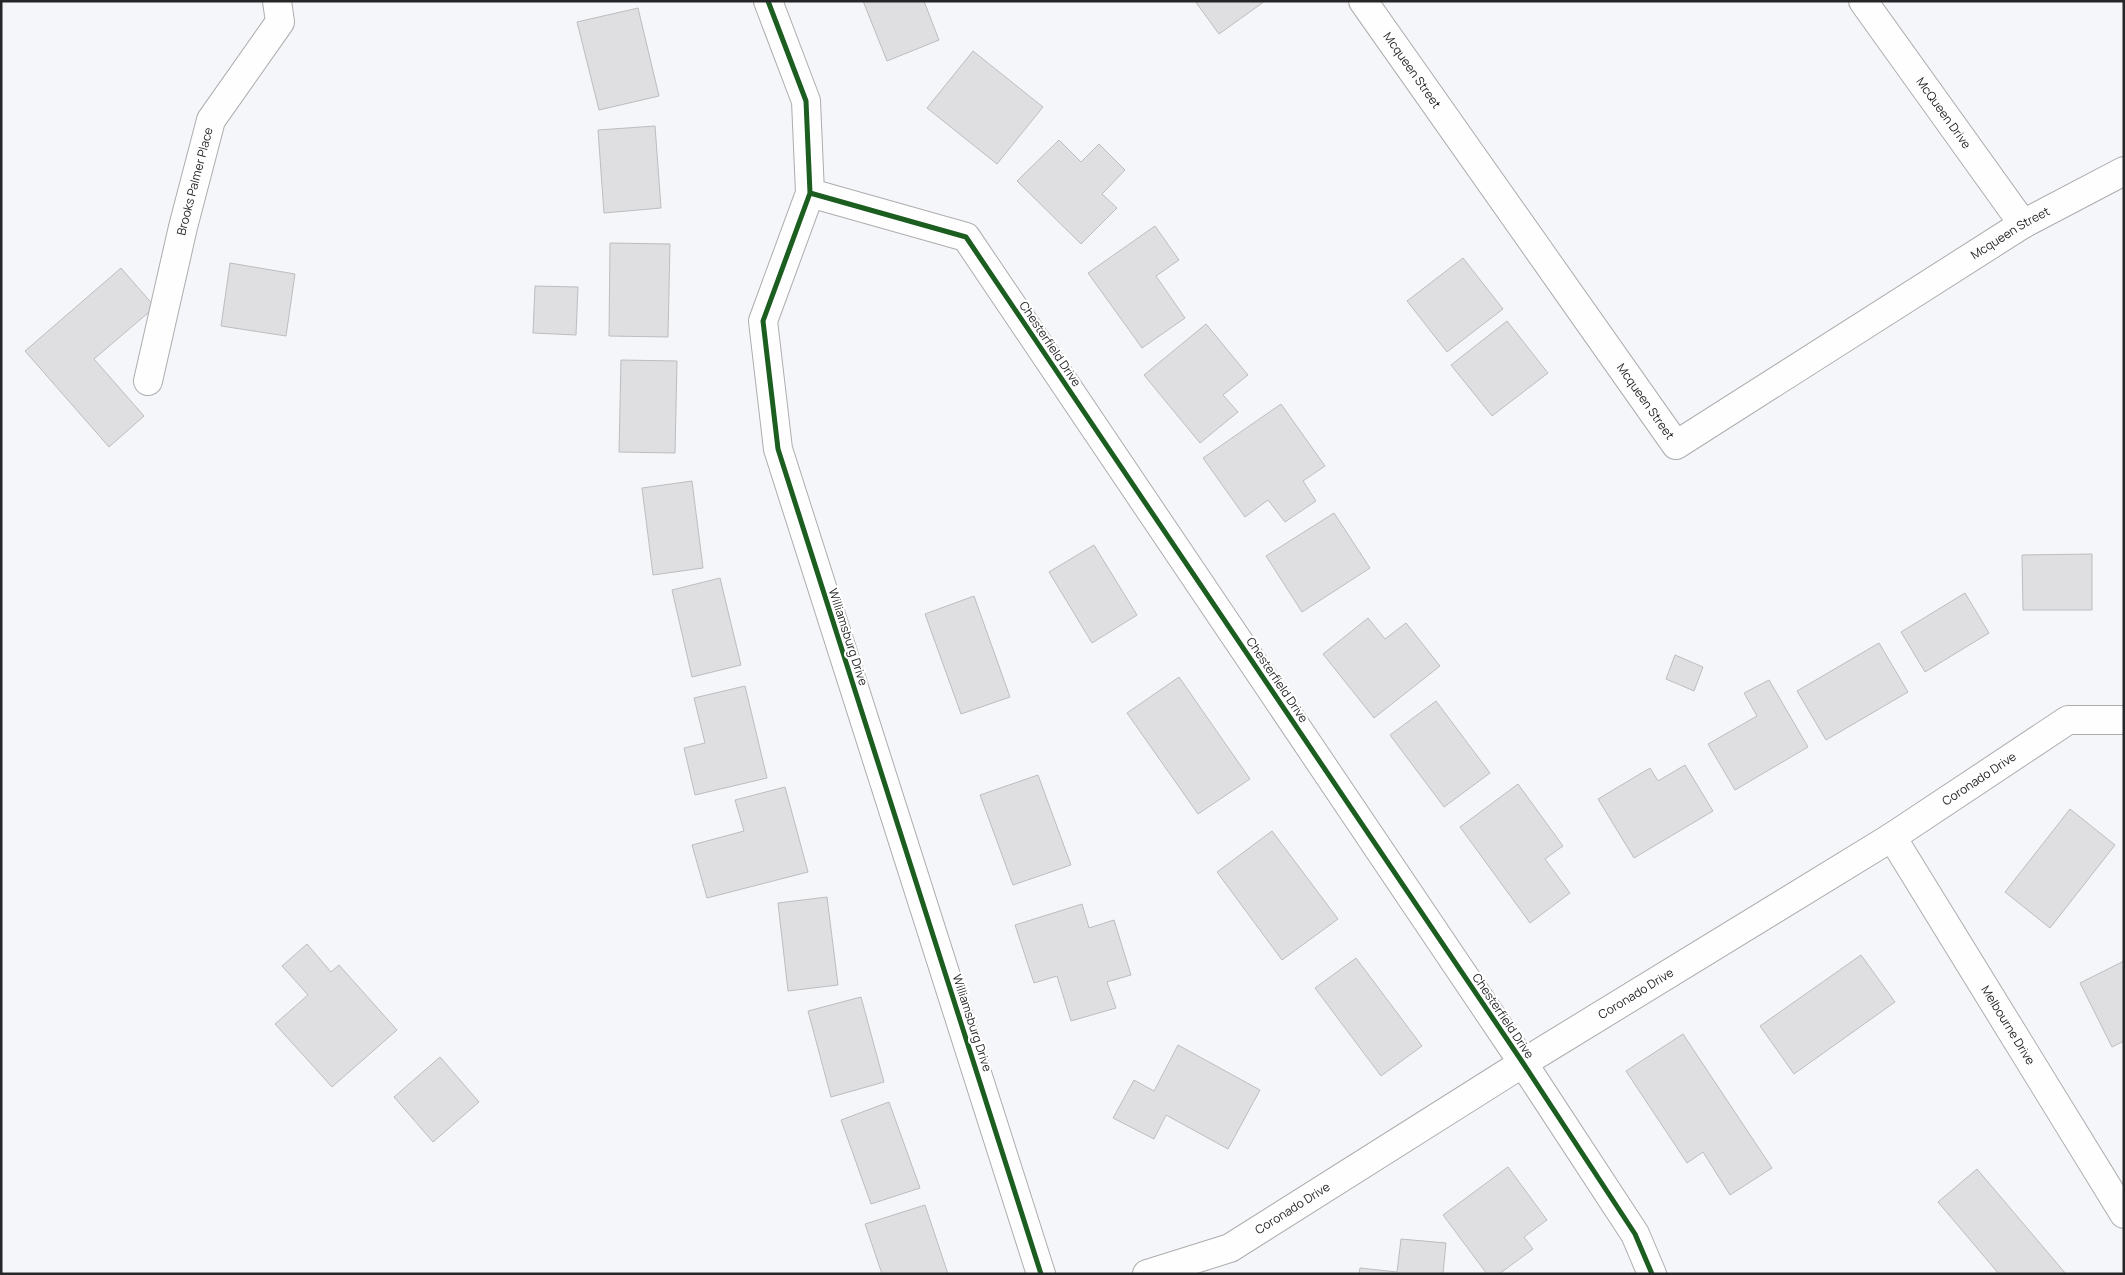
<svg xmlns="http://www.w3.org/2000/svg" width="2125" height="1275" font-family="Manrope,sans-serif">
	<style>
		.building { fill: #dfdfe1; stroke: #bdbdbf }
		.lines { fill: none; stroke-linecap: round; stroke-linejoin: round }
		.minor-casing { stroke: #adadaf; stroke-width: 30 }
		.minor { stroke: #fefefe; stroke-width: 28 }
		.cycleway-casing { stroke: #fff; stroke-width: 8 }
		.cycleway { stroke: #1b5e20; stroke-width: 5 }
		.labels { text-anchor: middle; stroke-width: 4.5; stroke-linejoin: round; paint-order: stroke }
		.street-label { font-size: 12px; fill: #262628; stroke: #fff }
	</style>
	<rect width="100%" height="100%" fill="#f5f6f9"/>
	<path class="building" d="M863,1h61l15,39 -52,21z
		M1195,1h70l-46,33z
		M638,8l21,88 -60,14 -22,-88z
		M973,51l70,56 -46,57 -70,-56z
		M655,126l6,82 -57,5 -6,-83z
		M1059,140l22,22 18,-18 26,26 -23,24 15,14 -36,36 -64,-63z
		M1155,226l24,34 -23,16 29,42 -43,30 -54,-75z
		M610,243l60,1 -2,93 -59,-1z
		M1463,258l40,51 -56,43 -40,-51z
		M230,263l65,11 -9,62 -65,-10z
		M121,268l34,39 -61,52 50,57 -35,31 -84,-96z
		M535,286l43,1 -2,48 -43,-2z
		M1507,321l41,52 -56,43 -41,-51z
		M1206,324l42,51 -25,20 15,17 -38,31 -56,-68z
		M621,360l56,1 -2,92 -56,-1z
		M1281,404l44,62 -22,15 13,20 -31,21 -17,-22 -23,17 -42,-59z
		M692,481l11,87 -50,7 -11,-87z
		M1334,513l36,55 -68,44 -36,-56z
		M1094,545l43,70 -45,28 -43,-71z
		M2092,554v56h-69l-1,-55z
		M720,578l21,87 -49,12 -20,-87z
		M1965,593l24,40 -64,39 -24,-40z
		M974,596l36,101 -49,17 -36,-100z
		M1368,618l17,21 21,-16 34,43 -66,52 -51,-64z
		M1879,643l29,49 -82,48 -29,-49z
		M1675,655l28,12 -9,24 -28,-12z
		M1179,677l71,102 -52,35 -71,-101z
		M1769,680l39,67 -73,43 -27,-46 49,-28 -13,-23z
		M745,686l22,92 -72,17 -11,-47 21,-5 -11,-45z
		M1436,701l54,72 -46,34 -54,-72z
		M1685,765l28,46 -79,47 -36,-59 52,-31 8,13z
		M1038,775l33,90 -58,20 -33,-90z
		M1518,784l45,62 -18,13 25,34 -40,30 -70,-96z
		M785,787l23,85 -101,26 -15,-53 52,-14 -9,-31z
		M2070,809l45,36 -65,83 -45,-36z
		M1272,831l66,88 -56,41 -65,-88z
		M827,897l11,88 -50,6 -10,-88z
		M1082,904l7,24 25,-8 17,55 -24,7 9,26 -45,13 -14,-45 -23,7 -19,-58z
		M307,944l24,28 8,-7 58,65 -65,57 -57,-63 33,-29 -26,-29z
		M1861,955l34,47 -101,72 -34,-48z
		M1356,958l66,88 -41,30 -66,-88z
		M2124,961v80l-12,6 -32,-64z
		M861,997l23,85 -53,15 -23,-86z
		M1683,1034l89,134 -42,27 -27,-43 -16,11 -61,-92z
		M1178,1045l82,45 -32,59 -62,-34 -12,24 -41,-21 21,-38 20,11z
		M440,1057l39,45 -46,40 -39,-45z
		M889,1102l31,86 -49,16 -30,-84z
		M1508,1167l39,53 -23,17 9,12 -34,25h-12l-44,-59z
		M1977,1169l89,105h-67l-61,-72z
		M925,1205l23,69h-66l-17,-50z
		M1401,1239l45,4 -3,31h-84l1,-6 37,4z"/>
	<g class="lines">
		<defs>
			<g id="minor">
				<path d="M768,1l38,100 4,92 -47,128 15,128 263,825"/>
				<path id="s1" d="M1363,1l313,444 347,-221 101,-53"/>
				<path id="s2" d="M1863,1l160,223"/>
				<path d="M810,193l156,44 557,826 112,171 17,40"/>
				<path id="s3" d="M148,381l35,-154 28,-107 69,-98 -3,-21"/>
				<path id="s4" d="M1892,837l232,377"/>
				<path id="s5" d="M1147,1274l83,-26 293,-185 369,-226 176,-117h56"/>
			</g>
		</defs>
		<use href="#minor" class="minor-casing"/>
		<use href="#minor" class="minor"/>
		<defs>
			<path id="cycleway" d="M768,1l38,100 4,92 -47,128 15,128 263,825
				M810,193l156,44 557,826 112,171 17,40"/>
		</defs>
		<use href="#cycleway" class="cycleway-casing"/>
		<use href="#cycleway" class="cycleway"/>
	</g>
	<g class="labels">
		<g class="street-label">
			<text dy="4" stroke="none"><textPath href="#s1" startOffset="85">Mcqueen Street</textPath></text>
			<text dy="4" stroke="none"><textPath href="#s2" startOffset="138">McQueen Drive</textPath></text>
			<text dy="4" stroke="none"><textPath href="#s3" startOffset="205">Brooks Palmer Place</textPath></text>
			<text dy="4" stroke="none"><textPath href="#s1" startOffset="939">Mcqueen Street</textPath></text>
			<text transform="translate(1050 344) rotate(56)" y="4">Chesterfield Drive</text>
			<text dy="4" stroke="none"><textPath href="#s1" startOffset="490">Mcqueen Street</textPath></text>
			<text transform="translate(848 637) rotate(72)" y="4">Williamsburg Drive</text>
			<text transform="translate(1277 680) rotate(56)" y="4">Chesterfield Drive</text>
			<text dy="4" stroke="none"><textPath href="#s5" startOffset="971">Coronado Drive</textPath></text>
			<text dy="4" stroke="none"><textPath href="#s5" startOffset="566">Coronado Drive</textPath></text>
			<text transform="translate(1503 1016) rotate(56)" y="4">Chesterfield Drive</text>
			<text transform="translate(972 1023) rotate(72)" y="4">Williamsburg Drive</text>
			<text dy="4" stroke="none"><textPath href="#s4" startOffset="221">Melbourne Drive</textPath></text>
			<text dy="4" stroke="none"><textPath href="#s5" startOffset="161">Coronado Drive</textPath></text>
		</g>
	</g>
	<rect width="2125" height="1275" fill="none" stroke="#262628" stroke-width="5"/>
</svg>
